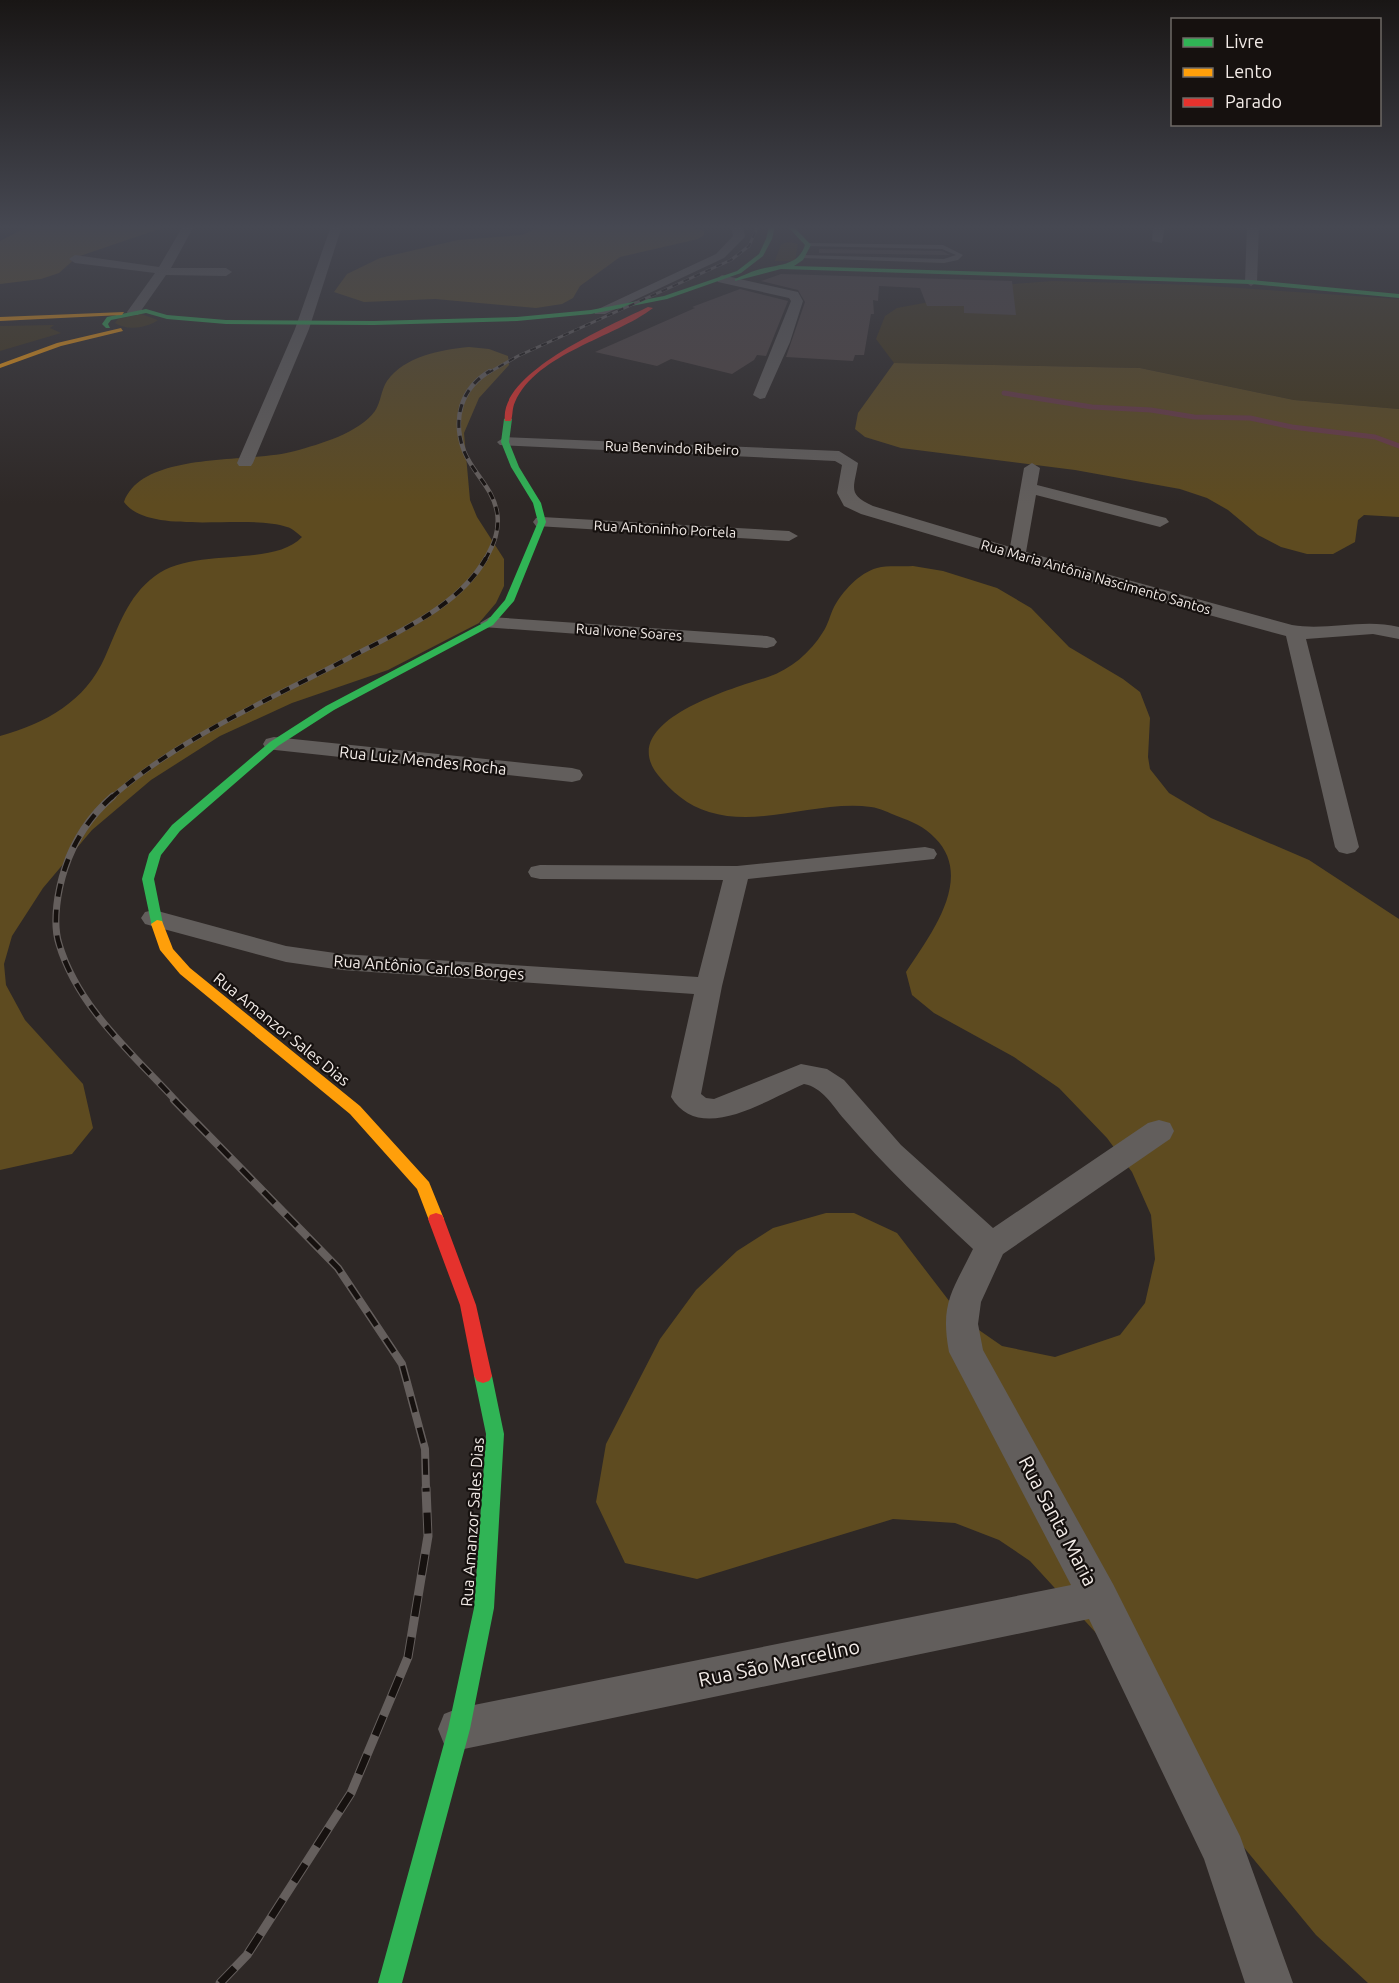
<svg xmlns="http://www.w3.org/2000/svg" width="1399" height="1983" font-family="Ubuntu,sans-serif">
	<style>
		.green { fill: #433619 }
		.forest { fill: #5e4b20 }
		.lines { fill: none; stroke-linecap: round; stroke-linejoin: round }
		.stream { stroke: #6a3b47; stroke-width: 5 }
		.building { fill: #504442 }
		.lane { fill: #625e5c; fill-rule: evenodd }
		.street { fill: #625e5c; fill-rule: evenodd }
		.fast { fill: #30b455; fill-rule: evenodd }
		.slow { fill: #ff9f0a; fill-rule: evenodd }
		.jam { fill: #e5322d; fill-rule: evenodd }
		.rail-far5-casing { stroke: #655f5d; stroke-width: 3 }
		.rail-far4-casing { stroke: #655f5d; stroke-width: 4.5 }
		.rail-far3-casing { stroke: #655f5d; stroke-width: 5 }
		.rail-far2-casing { stroke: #655f5d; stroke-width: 7 }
		.rail-far1-casing { stroke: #655f5d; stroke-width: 8 }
		.rail-casing { stroke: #655f5d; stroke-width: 9 }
		.rail-far5 { stroke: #16110f; stroke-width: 2; stroke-dasharray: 6; stroke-linecap: butt }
		.rail-far4 { stroke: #16110f; stroke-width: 3; stroke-dasharray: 8; stroke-linecap: butt }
		.rail-far3 { stroke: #16110f; stroke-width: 4; stroke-dasharray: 10; stroke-linecap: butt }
		.rail-far2 { stroke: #16110f; stroke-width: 4.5; stroke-dasharray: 13; stroke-linecap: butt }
		.rail-far1 { stroke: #16110f; stroke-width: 5; stroke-dasharray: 16; stroke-linecap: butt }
		.rail { stroke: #16110f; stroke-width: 7; stroke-dasharray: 21; stroke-linecap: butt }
		.labels { text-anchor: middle; stroke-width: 4.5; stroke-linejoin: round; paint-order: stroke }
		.far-street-label { font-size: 14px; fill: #f3ece8; stroke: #16110f }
		.street-label { font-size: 16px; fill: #f3ece8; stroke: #16110f }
		.near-street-label { font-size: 20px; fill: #f3ece8; stroke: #16110f }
	</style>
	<rect width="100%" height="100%" fill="#2e2826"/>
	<path class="green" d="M789,242l9,2 -3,17h-20l6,-17z
		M1053,281l142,4 204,14v110l-105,-9 -154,-32 -246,-5 -18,-24 9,-23 12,-8 59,-11 45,-12z
		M141,314l17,6c-11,8 -31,11 -43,3l3,-4z
		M54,325l-4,3 11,5 -61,18v-25z"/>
	<path class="forest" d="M29,226h139l-91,31 -18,16 -18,6 -41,5v-43z
		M542,226h145l17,5v4l-6,4 -78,18 -40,29 -7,12 -11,6 -26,4 -101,-9 -71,3 -30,-10 13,-18 33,-16 78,-18 64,-5z
		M469,347l20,2 19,7 1,9 -30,33 -15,35 6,67 7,17 27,42v27l-8,17 -17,20 -91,47 -96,33 -72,33 -69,44 -59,50 -49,58 -31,48 -8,28 2,21 19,35 58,64 10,44 -21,26 -72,16v-434c46,-13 85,-34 105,-79 14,-31 22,-60 50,-81 39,-30 118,-8 147,-39 -4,-3 -10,-9 -15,-10 -40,-14 -138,10 -163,-25 19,-52 126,-38 171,-51 25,-7 64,-18 80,-40 6,-9 6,-21 12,-30 18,-25 53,-31 82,-34z
		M894,363l246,5 154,32 105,9v108l-35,-2 -6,5 -3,22 -22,12h-26l-26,-7 -23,-12 -30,-25 -21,-12 -27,-9 -105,-19 -174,-22 -36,-11 -10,-8 3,-16z
		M913,566l30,5 54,17 34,20 38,39 54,32 17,13 10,26 -2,39 2,12 19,24 42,25 98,42 90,59v1064h-31l-52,-48 -117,-142 -102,-159 -67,-73 -31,-21 -44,-17 -62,-4 -196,60 -72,-16 -29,-61 10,-58 54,-105 36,-49 41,-39 36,-23 53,-15h28l43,20 66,86 39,27 53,11 65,-22 25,-32 10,-44 -4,-44 -19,-43 -25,-34 -48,-50 -45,-31 -80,-44 -22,-18 -6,-23c24,-37 69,-94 29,-134 -12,-12 -22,-16 -38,-22 -8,-3 -17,-8 -26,-9 -53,-7 -110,21 -162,5 -21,-6 -38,-21 -51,-37 -43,-54 76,-87 110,-98 23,-8 42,-24 55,-45 5,-7 7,-17 11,-25 8,-15 25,-34 43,-39 11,-3 25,-1 36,-2z"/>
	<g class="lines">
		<path class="stream" d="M1004,393l88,14 59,3 43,7 56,1 42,9 83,10 24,9"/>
	</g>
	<path class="building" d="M819,249l123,2 8,4 -131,-2z
		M781,274l231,7 4,34 -52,-2v-7h-37l-7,-18 -41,-2 -1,15 -5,-1 1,14h-3l-7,41h-9l-2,6 -67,-4 19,-55 -7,-12 -37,-9z
		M740,289l48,12 -22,55 -9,-1 -3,5 -22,14 -61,-15 -14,7 -62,-14 100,-44 -3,-1z"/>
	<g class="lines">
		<path class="lane" d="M808,243l135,2 20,10 -5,5 -14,3 -142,-5 2,-3 140,4 12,-4 -14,-6 -136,-3z"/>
		<path class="street" d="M183,226h11l-23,42h55l6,4 -6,4 -60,-1 -28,40h-10l-1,-3 28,-39 -80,-10 -6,-4 6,-4 84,12z
			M331,226h11l-33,103 -56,134 -2,3h-12l-2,-3 58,-134z
			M731,226h12l2,11 -21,21 -119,56h-10l-1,-3 122,-57 17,-18z
			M1153,226h12l-3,17 -10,-2z
			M1247,226h12l-2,56 -6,4 -6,-4z
			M722,275l76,17 5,9 -13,41 -25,56 -5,1 -7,-4 38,-94 -2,-3 -71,-16 -2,-3z
			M505,437l334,14 19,12c-4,26 -11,31 15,43l137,41 14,-79 8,-5 8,5 -3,17 129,33 3,4 -9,5 -124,-32 -10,57 266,73c36,6 71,-7 107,2v12l-26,-5 -67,5 53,208 -4,5 -8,2 -8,-2 -4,-5 -49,-211 -161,-44 -264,-78 -17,-8 -7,-13 5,-28 -7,-4 -335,-16 -3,-3z
			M542,517l247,14 9,5 -9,5 -253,-15 -3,-4 3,-4z
			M490,617l277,19 7,2 3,4 -3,4 -7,2 -284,-21 -3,-4z
			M274,737l298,31 8,2 3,5 -3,5 -8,2 -306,-33 -3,-5 3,-5z
			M925,847l9,2 3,5 -3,5 -186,20 -26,107 -21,108 5,4 8,1 87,-35 26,5 17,11 57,65 92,83 155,-105 11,-3 11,3 4,8 -4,8 -167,115 -22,48 -3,22 5,26 130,234 127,252 53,147h-48l-41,-124 -115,-240 -630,131 -15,-6 -6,-15 6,-15 15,-6 612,-123 -122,-233c-9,-49 3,-60 24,-103 -45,-42 -89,-83 -129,-130 -11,-13 -22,-32 -40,-35 -38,16 -104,61 -133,13l23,-103 -352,-24 -56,-8 -141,-38 -4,-6 4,-6 9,-2 132,36 56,8 356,23 25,-97 -183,-1 -9,-2 -3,-5 3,-5 9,-2 197,1z"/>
		<path class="fast" d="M769,226h6l-3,13 -9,17 -22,17 -74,26 -76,15 -74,7 -143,4 -148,-1 -59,-5 -21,-6 -35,7 -3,4 2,4h-4l-4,-4 5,-7 39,-8 21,6 59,5 148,1 143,-4 74,-7 73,-14 73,-25 22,-17 7,-15z
			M787,226h6l18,19 -8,15 -9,6 457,14 148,14v4l-148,-14 -470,-15 -46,12v-2c7,-3 15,-7 22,-9 20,-6 41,-3 48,-25z
			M508,417l4,2 -3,23 10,25 22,36 5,19 -32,79 -21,24 -159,85 -56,36 -98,85 -19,24 -7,24 9,45 -6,4 -5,-1 -10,-48 7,-25 23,-29 98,-83 56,-36 161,-85 18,-21 33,-78 -5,-19 -22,-36 -10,-25 3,-23z
			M483,1369l6,2 3,5 12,58 -10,174 -24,121 -68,254h-24l70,-254 26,-121 12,-174 -12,-58 3,-5z"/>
		<path class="slow" d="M124,312l-2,3 -122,6v-4z
			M121,328l2,3 -62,15 -61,22v-4l57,-21z
			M157,920l5,1 11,28 17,19 170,138 69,76 15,37 -2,4 -6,2 -6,-2 -13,-34 -67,-75 -170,-140 -20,-24 -9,-26z"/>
		<path class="jam" d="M648,307l5,1c-39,30 -116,45 -138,94 -3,6 -2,13 -4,19h-6c-7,-49 107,-96 143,-114z
			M436,1213l6,2 2,4 32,86 16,71 -3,5 -6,2 -6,-2 -3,-5 -14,-71 -32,-86 2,-4z"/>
		<defs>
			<path id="rail-far5" d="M488,373l30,-17 213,-96 18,-14 9,-20"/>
			<path id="rail-far4" d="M485,560c9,-16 15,-30 12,-48 -4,-24 -25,-40 -33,-61 -12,-32 -3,-63 26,-80"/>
			<path id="rail-far3" d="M111,798c68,-60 156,-97 236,-139 48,-26 111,-51 139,-101"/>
			<path id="rail-far2" d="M113,796c-22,19 -39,45 -48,72 -7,21 -13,54 -6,76 19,64 74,110 117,157"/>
			<path id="rail-far1" d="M174,1100l164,168 64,96 23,85 1,40"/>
			<path id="rail" d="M220,1983l27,-28 104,-162 57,-136 20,-121 -2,-48"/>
		</defs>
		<use href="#rail-far5" class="rail-far5-casing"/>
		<use href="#rail-far4" class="rail-far4-casing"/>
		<use href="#rail-far3" class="rail-far3-casing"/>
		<use href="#rail-far2" class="rail-far2-casing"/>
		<use href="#rail-far1" class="rail-far1-casing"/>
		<use href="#rail" class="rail-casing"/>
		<use href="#rail-far5" class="rail-far5"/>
		<use href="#rail-far4" class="rail-far4"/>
		<use href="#rail-far3" class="rail-far3"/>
		<use href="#rail-far2" class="rail-far2"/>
		<use href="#rail-far1" class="rail-far1"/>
		<use href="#rail" class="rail"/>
	</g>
	<linearGradient id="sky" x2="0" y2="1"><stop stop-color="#191615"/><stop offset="0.45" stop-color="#464852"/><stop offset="1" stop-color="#464852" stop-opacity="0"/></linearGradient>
	<rect width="1399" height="504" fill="url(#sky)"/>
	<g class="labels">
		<g class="far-street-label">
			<text transform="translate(672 448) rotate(2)" y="5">Rua Benvindo Ribeiro</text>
			<text transform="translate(665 529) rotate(3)" y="5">Rua Antoninho Portela</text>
			<text transform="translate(1096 577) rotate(16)" y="5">Rua Maria Antônia Nascimento Santos</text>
			<text transform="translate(629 632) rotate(4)" y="5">Rua Ivone Soares</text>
		</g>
		<g class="street-label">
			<text transform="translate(423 760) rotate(6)" y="6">Rua Luiz Mendes Rocha</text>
			<text transform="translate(429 967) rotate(4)" y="6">Rua Antônio Carlos Borges</text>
			<text transform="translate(282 1029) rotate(39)" y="6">Rua Amanzor Sales Dias</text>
			<text transform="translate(472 1522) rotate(-86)" y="6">Rua Amanzor Sales Dias</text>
		</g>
		<g class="near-street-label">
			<text transform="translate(1058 1521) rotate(62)" y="7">Rua Santa Maria</text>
			<text transform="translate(779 1663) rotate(-12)" y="7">Rua São Marcelino</text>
		</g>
	</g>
	<rect x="1171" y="18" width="210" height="108" fill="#16110f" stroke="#6e6966" stroke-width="1.5"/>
	<rect x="1183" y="38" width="30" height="9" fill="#30b455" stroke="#6e6966" stroke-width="1.5"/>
	<text x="1225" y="48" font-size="18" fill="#f3ece8">Livre</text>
	<rect x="1183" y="68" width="30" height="9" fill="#ff9f0a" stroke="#6e6966" stroke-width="1.5"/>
	<text x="1225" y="78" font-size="18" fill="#f3ece8">Lento</text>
	<rect x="1183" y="98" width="30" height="9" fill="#e5322d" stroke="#6e6966" stroke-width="1.5"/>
	<text x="1225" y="108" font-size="18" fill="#f3ece8">Parado</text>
</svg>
